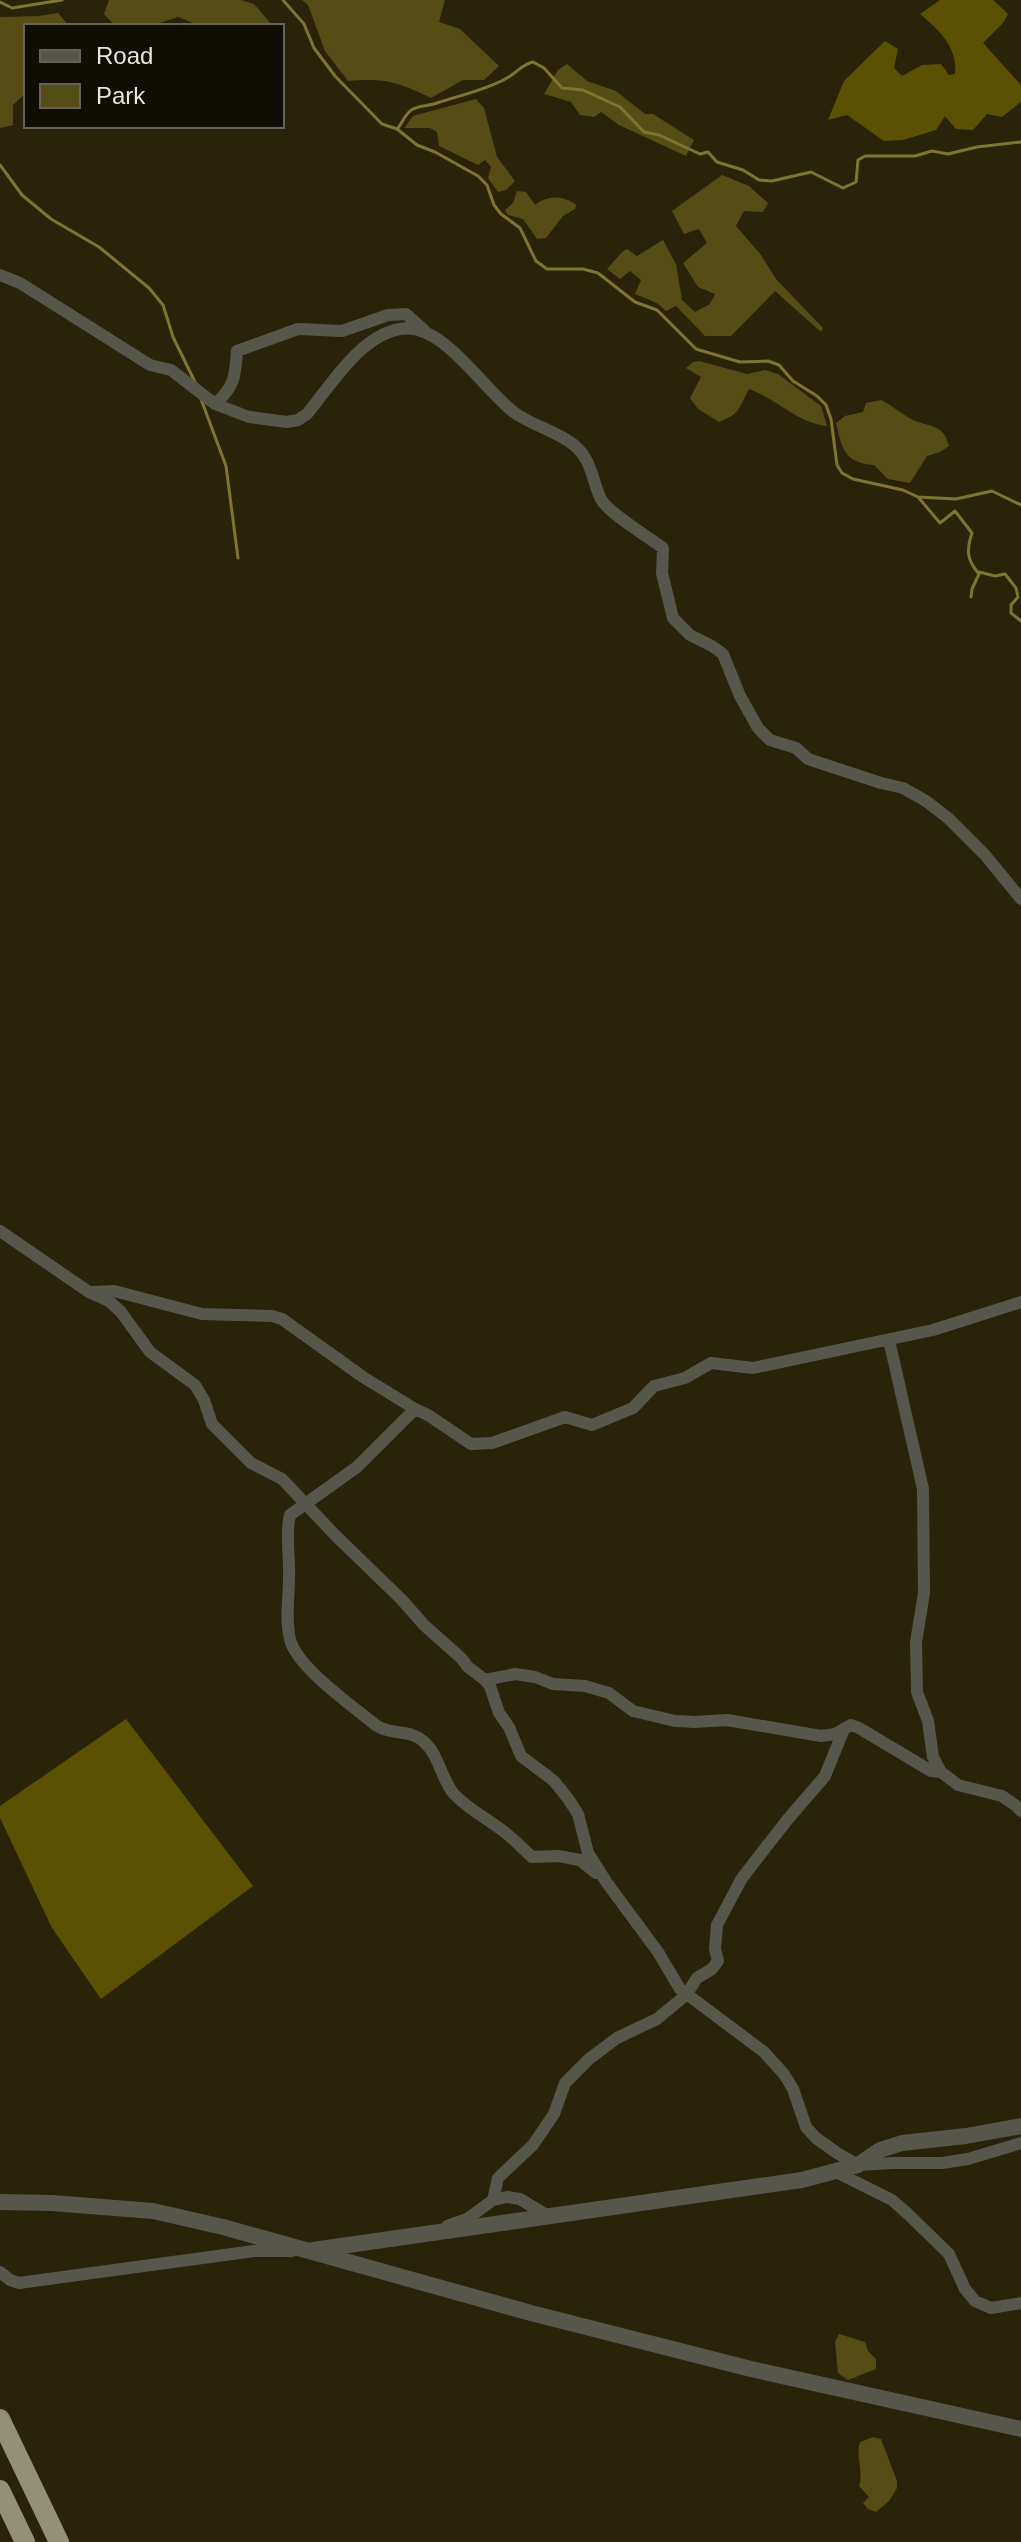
<svg xmlns="http://www.w3.org/2000/svg" width="1021" height="2542" font-family="Arial,sans-serif">
	<style>
		.green { fill: #554d15 }
		.forest { fill: #5c5103 }
		.lines { fill: none; stroke-linecap: round; stroke-linejoin: round }
		.stream { stroke: #7f7431; stroke-width: 3 }
		.minor { stroke: #57564a; stroke-width: 12 }
		.tertiary { stroke: #57564a; stroke-width: 16 }
		.trunk { stroke: #949075; stroke-width: 20 }
	</style>
	<rect width="100%" height="100%" fill="#292409"/>
	<path class="green" d="M109,0h132l13,4 19,22h-72l-23,-9 -28,9h-35l-11,-12z
		M302,0h143l-6,22 21,7 39,37 -15,14h-21l-32,18c-33,-16 -46,-20 -83,-17l-23,-30 -17,-46z
		M58,13l11,13h-43v67l-13,12v20l-13,3v-111l39,-1z
		M567,64l20,17 29,10 29,23h8l41,26 -8,16 -67,-31 -18,-13 -7,5 -14,-2 -9,-13 -27,-8 14,-24z
		M476,99l8,9 13,49 18,24 -9,9 -8,2 -10,-14 3,-11 -6,-7 -7,5 -39,-19 -2,-14 -7,-4h-26l9,-12z
		M722,175l27,11 19,17 -5,9 -19,-1 -8,15 25,29 15,24 47,49 -2,4 -46,-41 -44,45h-26l-29,-30 -10,5 -9,-8 -22,-9 6,-14 -11,-9 -10,8 -13,-10 15,-17 5,-3 10,7 26,-16 13,24 6,36 13,12 15,-8 5,-10 -17,-7 -15,-24 24,-20 -8,-14 -15,5 -12,-23z
		M517,191l9,1 9,13c12,-10 29,-10 41,0l-1,4 -12,7 -17,22 -9,1 -14,-20 -15,-4 -3,-5 8,-7z
		M699,361l48,13 18,-4 13,4 43,32 6,20c-30,-3 -50,-27 -78,-37 -10,19 -9,25 -30,33l-21,-13 -8,-11 11,-21 -15,-9 7,-6z
		M881,400c10,5 19,12 28,18 17,10 34,3 40,28l-9,6 -13,4 -17,27 -22,-4 -14,-14c-30,-2 -32,-17 -38,-42l9,-7 18,-4 3,-9z
		M839,2334l26,8 3,9 8,8v10l-28,11 -10,-7 -3,-31z
		M873,2437l8,2 16,42v7l-8,13 -13,11 -8,-3 -5,-6 6,-6 -10,-11c5,-15 -4,-30 1,-44z"/>
	<path class="forest" d="M940,0h53l15,14 -5,9 -20,20 38,42v17l-19,15 -15,-3 -14,16 -17,-1 -11,-13 -9,14 -33,10 -19,1 -37,-26 -19,5 16,-39 41,-40 13,8 -4,19 8,8 20,-11 19,-1 8,11 6,-1c3,-27 -16,-44 -35,-60z
		M126,1719l127,167 -152,113 -49,-71 -52,-110v-12z"/>
	<g class="lines">
		<path class="stream" d="M283,0l21,24 10,24 21,28 47,48 15,5 20,16 18,7 43,24 9,9 7,20 7,9 19,14 16,33 11,8h36l15,4 37,29 22,8 39,39 44,13 28,-1 11,4 14,16 24,15 9,9 5,14 6,46 5,8 11,6 50,11 15,7 38,2 36,-8 29,14
			M0,2l12,6 50,-8
			M398,128c5,-6 7,-15 15,-19 7,-4 16,-3 24,-6 21,-7 52,-14 70,-25 10,-5 15,-14 26,-16l11,6 18,20 21,2 37,17 24,25 15,3 41,19 8,-2 9,10 26,8 16,10 13,1 39,-9 32,16 13,-6 2,-22 7,-4h50l17,-5 16,3 29,-7 44,-5
			M0,165l22,30 29,24 48,28 50,41 14,17 10,32 23,47
			M201,399l25,67 12,92
			M918,497l22,26 15,-12 17,22c-6,18 -5,27 7,41l-7,15 -1,8
			M979,572l16,4 10,-2 11,14 2,9 -7,8v8l10,8"/>
		<path class="minor" d="M0,275l20,8 130,82 21,5 44,34 34,13 38,5 11,-2 9,-6c25,-30 53,-78 93,-85 43,-8 83,61 115,84 18,13 42,18 59,32 19,16 17,34 27,54 6,13 49,39 62,49l-1,25 11,45 17,17 22,11 11,8 17,42 18,32 12,12 26,8 12,11 73,24 22,5 23,13 22,17 37,37 36,44
			M215,404c20,-18 20,-27 22,-53l61,-22 44,2 46,-16 18,-1 18,16
			M0,1231l89,61 20,9 12,11 29,40 45,33 9,15 8,24 39,39 31,16 53,56 67,65 22,25 37,33 7,9 17,13 5,6 9,27 10,14 12,29 33,25 15,19 9,14 10,39 19,30 51,69 22,37 84,63 20,22 9,15 13,38 10,11 21,15 21,12 35,-2h49l26,-4 53,-16
			M93,1292l21,-1 88,23 70,2 10,3 81,58 52,32
			M889,1340l34,149 1,104 -8,49 1,50 11,29 5,36 8,15 17,13 44,11 13,9 6,6
			M485,1680l30,-6 20,3 18,7 32,2 24,7 24,18 42,10 20,1 32,-2 94,16 14,-2 16,-9 8,3 72,43 10,1
			M596,1873l-16,-13 -22,-4 -26,1c-11,-10 -21,-21 -33,-29 -15,-11 -32,-20 -45,-34 -13,-15 -15,-40 -31,-53 -14,-12 -28,-5 -46,-15 -23,-19 -81,-59 -87,-87 -5,-20 -1,-41 -1,-62 1,-20 -4,-43 1,-62l67,-48 58,-58 13,6 43,29 21,-1 73,-26 27,8 41,-17 21,-22 31,-8 26,-15 42,5 180,-38 88,-28
			M834,2171l58,29 16,14 41,40 16,35 10,12 16,7 30,-5
			M493,2200l5,-22 35,-33 21,-31 11,-31 24,-24 28,-21 40,-19 29,-24 11,-17 15,-9 6,-8 -3,-12 2,-24 25,-47 46,-59 37,-43 19,-47
			M447,2226l20,-7 26,-19 14,-3 13,2 28,17
			M0,2272l10,8 9,3 235,-32h38"/>
		<path class="tertiary" d="M0,2202l52,1 101,8 70,16 308,86 220,56 270,60
			M313,2250l489,-70 56,-15 22,-15 22,-7 64,-7 55,-10"/>
		<path class="trunk" d="M0,2419l59,123
			M0,2490l25,52"/>
	</g>
	<rect x="24" y="24" width="260" height="104" fill="#0f0d04" stroke="#666458" stroke-width="2"/>
	<rect x="40" y="50" width="40" height="12" fill="#57564a" stroke="#666458" stroke-width="2"/>
	<text x="96" y="64" font-size="24" fill="#e8e6d6">Road</text>
	<rect x="40" y="84" width="40" height="24" fill="#554d15" stroke="#666458" stroke-width="2"/>
	<text x="96" y="104" font-size="24" fill="#e8e6d6">Park</text>
</svg>
